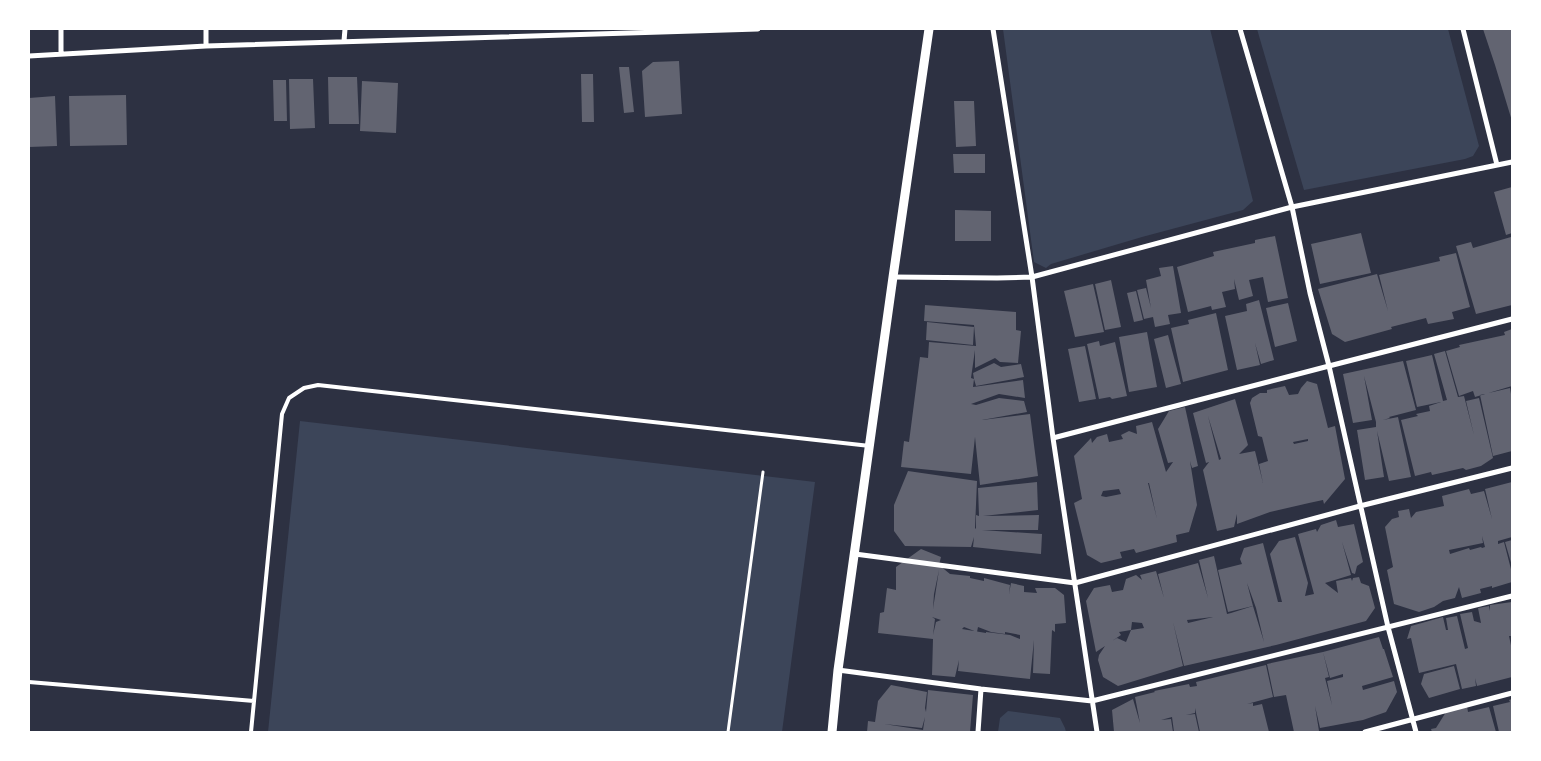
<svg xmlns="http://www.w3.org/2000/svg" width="1541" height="761" font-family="'Libre Baskerville',serif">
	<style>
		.green { fill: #3c4559 }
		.building { fill: #626471; fill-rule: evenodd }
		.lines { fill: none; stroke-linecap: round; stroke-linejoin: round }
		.path { stroke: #fff; stroke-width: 3 }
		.service { stroke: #fff; stroke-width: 4 }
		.minor { stroke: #fff; stroke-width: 5 }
		.tertiary { stroke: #fff; stroke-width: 9 }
	</style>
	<rect width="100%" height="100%" fill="#2d3142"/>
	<path class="green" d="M1003,29h207l43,172 -10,9 -101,27 -91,27 -5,4 -12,-6z
		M1257,29h191l31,117 -6,10 -8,3 -161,31z
		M300,421l515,61 -33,250h-514z
		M1008,711l52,7 5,10 1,4h-68l2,-14z"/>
	<path class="building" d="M1483,29h29v92l-17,-56z
		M679,61l3,53 -37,3 -3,-46 11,-9z
		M619,67h10l5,45 -10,1z
		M581,74h12l1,48h-12z
		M328,77h29l2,47h-30z
		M289,79h24l2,49 -25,1z
		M273,80h13l1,41h-13z
		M362,81l36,2 -2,50 -36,-2z
		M126,95l1,50 -57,1 -1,-50z
		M55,96l2,50 -28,1v-49z
		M954,101h20l2,45 -20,1z
		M953,154h32v19h-31z
		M1512,187v46l-6,2 -12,-43z
		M955,210l36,1v30h-36z
		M1361,233l10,40 -51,11 -9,-40z
		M1275,236l13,62 -20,4 -5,-25 -14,3 4,16 -14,4 -5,-21 1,10 -13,3 4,15 -14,3 -1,-4 -23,6 -11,-45 37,-11 -1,-4 42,-9v-3z
		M1511,237l1,5v63l-36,9 -20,-68 15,-4 2,6z
		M1456,253l14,54 -18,5 2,7 -26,5 -2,-6 -35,9 1,2 -47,13 -13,-8 -14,-45 59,-15 11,37 -9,-36 61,-14 -1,-4z
		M1173,266l8,47 -13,2 2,9 -15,3 -2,-10 -9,2 -7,-29 9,-2 5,20 -5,-28 15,-4 -2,-8z
		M1111,280l10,47 -16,3 -10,-46z
		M1093,284l11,48 -29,5 -11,-46z
		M1136,291l7,29 -9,2 -7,-29z
		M1259,300l15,60 -13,4 -6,-21 5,22 -23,5 -12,-54 22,-5 -1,-7z
		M1288,303l9,38 -22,6 -9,-39z
		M925,305l91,7v18l5,1 -3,32 -18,-1 -5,-4 -20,10v-18l-4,28 3,1 -1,-6 21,-10 7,4 20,-3 3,13 -48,9 -2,-7 -1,8 50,-7 2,18 -26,-4 -28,10 5,1 23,-7 25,3 3,11 -45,8 48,-6 8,62 -58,9 -5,-48 -4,37 -70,-7 3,-26 5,1 11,-85 8,1 1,-16 47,4 -2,-21 -50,-4z
		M1216,313l12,57 -45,12 -12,-54 18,-4 -1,-4z
		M927,322l47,5 -1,18 -47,-5z
		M1512,329v57l-37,11 -2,-6 -14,5 -13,-45 14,-4 -1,-2 46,-10 -1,-3z
		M1147,332l10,55 -28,5 -10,-55z
		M1168,335l13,49 -15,4 -12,-49z
		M1099,341l1,5 15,-4 12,54 -15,3 -2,-2 -11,2 -12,-55z
		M1085,346l11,53 -17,3 -11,-53z
		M1445,351l13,46 6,-1 10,39 -8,-34 13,-3 14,60 -12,8 -15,4 -3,-2 -31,7 -1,-3 -16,4 -14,-56 17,-4 -2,-2 14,-3 -1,-5 12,-4 -24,5 -11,-46 26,-6 11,46 4,-1 -13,-46z
		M1403,361l13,49 -27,7 1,1 -7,2 15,-3 13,60 -22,4 -12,-50 7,46 -19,3 -8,-50 19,-3v-5l-12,-46 8,44 -19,3 -10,-49z
		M1307,381l10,3 11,44 7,-2 10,53 -21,25 -1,-4 -14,3 -39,9 -33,12v-10l-3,13 -17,4 -14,-61 6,-8 -3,1 -13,-50 42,-14 13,46 -9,9 16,-3 8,32 -4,-19 9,-3 -6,-24 -4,-1 -8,-33 2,-5 8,-5h7v-3l18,-4 4,9 9,-1 3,-6zM1208,416l13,43 -2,1zM1308,439v2l-14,3 -1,-2z
		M1510,388l2,12v51l-19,5 -13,-61z
		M1185,407l13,59 -6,2 -2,-7 7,44 -8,27 -13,3 1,7 -41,11 -2,-4 -14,3 2,6 -21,5 -14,-8 -13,-52 8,-4 -8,-43 17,-18 1,5 5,-6 10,-3 2,8 14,-3 -2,-4 8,-4 8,3 -1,-8 16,-4 14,50 7,-10 -5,1 -10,-34 11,-18zM1148,483h1l8,36zM1119,489l2,5 -15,3 -5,-1 2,-5z
		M908,471l69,10 -2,47 1,1v-14l3,1 -1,-28 59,-6 1,28 -55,6 56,-1 -1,15h-56l60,4 -1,20 -68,-7 1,-10 -3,10 -66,-1 -11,-15v-26z
		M1512,482v55l-14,4v3l6,-2 8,31v9l-20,6v-2l-12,3 1,4 -19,5 -3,-11 -4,11 -12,3 -9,6 -15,5 -25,-8 -7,-34 6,-3 -8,-40 7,-8 7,-2 -1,-6 11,-2 2,9 5,-6 28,-6 -2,-10 27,-7 2,5 13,-3 8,28 -7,-30zM1482,536l3,11 -3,1 -1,-1 -11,3 -1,-2 -19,6 -1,-4 34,-7z
		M1336,520l2,7 16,-3 9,38 -6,4 -2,8 -3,-1 -10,-31 9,33 -26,8 13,10 -2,-12 15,-3 1,3 1,-3 6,-1 2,6 8,3 6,22 -9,13 -90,24 -9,-40 9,40 -92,21 -11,-44 10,44 -65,20 -15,-9 -5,-17 1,-5 6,-9 -9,6 -10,-51 8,-13 16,-3 2,7 11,-2 3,-11 10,-4 6,5 -2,-5 16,-4 8,27 -6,-24 40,-11 10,35 -9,-38 15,-4 13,58 4,-1 22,-7 -25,6 -10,-42 24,-6 -2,-5 4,-11 19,-5 15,59h4l-12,-48 9,-13 16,-4 13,46 -3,13 9,-2 -16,-60 18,-5 1,3 4,-7zM1247,583l9,25 8,34 -11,-36zM1213,617l-25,6 -1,-3zM1132,622l10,1 2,5 -13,2zM1131,630l-5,12 -9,-4 -5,3 9,-6 -2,-3z
		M1512,540v26l-7,-24z
		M921,549l20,8 -2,8 11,9 20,2v2l14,3v-3l26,7 -1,9 2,-11 13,3v6l13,1 -2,-5h20l9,7 2,28 -11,1v8l-3,-2 -2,44 -17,-1 1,-33 -4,39 -72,-8 1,-11 -4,17 -23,-2 1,-36 -55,-6 2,-20 4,-1 3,-24 9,2v-23zM939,570l-6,39 1,-15zM932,617l9,3 -5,2 -3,13 2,-16zM964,627l13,5 1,-5 13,5 14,2v-2l15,3v4l-10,-4 -24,-3v1l-24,-4z
		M1512,602v34h-3l3,14v27l-35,9 -2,-8 1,8 -14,3 -6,-25 -37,9 -8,-35 -4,1 4,-13 32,-9 3,13h2l-2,-12 11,-2 8,33 3,-1 -8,-34 12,-2 2,9 7,2 -3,-15 11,-2 1,5v-6z
		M1379,637l4,12h1l9,28 -31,9 1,4 31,-9 3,11 -11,20 -23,8 -43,8 -5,-22 4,25 -25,1 -8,-37 -12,2 -7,-33 56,-12 6,25 -4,1 7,27 -5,-24 16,-4v-3l-13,4 -7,-26z
		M1266,665l7,32 -26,7 6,-1v3l9,-2 7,28h-69l-5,-24v5l-9,2 9,-1 4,18h-25l-2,-15 -11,3 10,-1 2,13h-59l-2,-22 21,-11 7,24 -5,-26 20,-5 -1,-1 35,-7 1,3 7,-1 -1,-4z
		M1454,666l6,23 -31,9 -8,-14 3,-10z
		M891,685l36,7 -2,16 1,4 2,-22 45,5 -3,37h-103l1,-11 7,1 3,-21zM925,717l-2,13 -39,-6 38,4z
		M1512,699v33h-13l-6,-26 17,-4 -1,-2z
		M1467,706l1,6 21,-5 7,25h-64l-1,-3 5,-1 10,-16z"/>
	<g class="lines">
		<path class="path" d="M728,732l35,-260"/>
		<path class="service" d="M29,682l225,19
			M251,732l31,-318 7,-16 15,-10 14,-3 552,61"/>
		<path class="minor" d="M993,29l39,248 21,161 44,294
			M1240,29l52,178 18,86 19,73 59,261 28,105
			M1463,29l34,136
			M344,41l1,-12
			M206,46v-17
			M61,54v-25
			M29,56l177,-10 552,-17
			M893,277l104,1 35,-1 260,-70 220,-45
			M1053,438l276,-72 183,-47
			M855,554l220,29 285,-77 152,-38
			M838,670l143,19 111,12 420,-105
			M978,732l3,-43
			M1365,732l147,-39"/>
		<path class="tertiary" d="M832,732l6,-62 55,-393 36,-248"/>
	</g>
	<rect width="1541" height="761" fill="none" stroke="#ffffff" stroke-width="60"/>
</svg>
